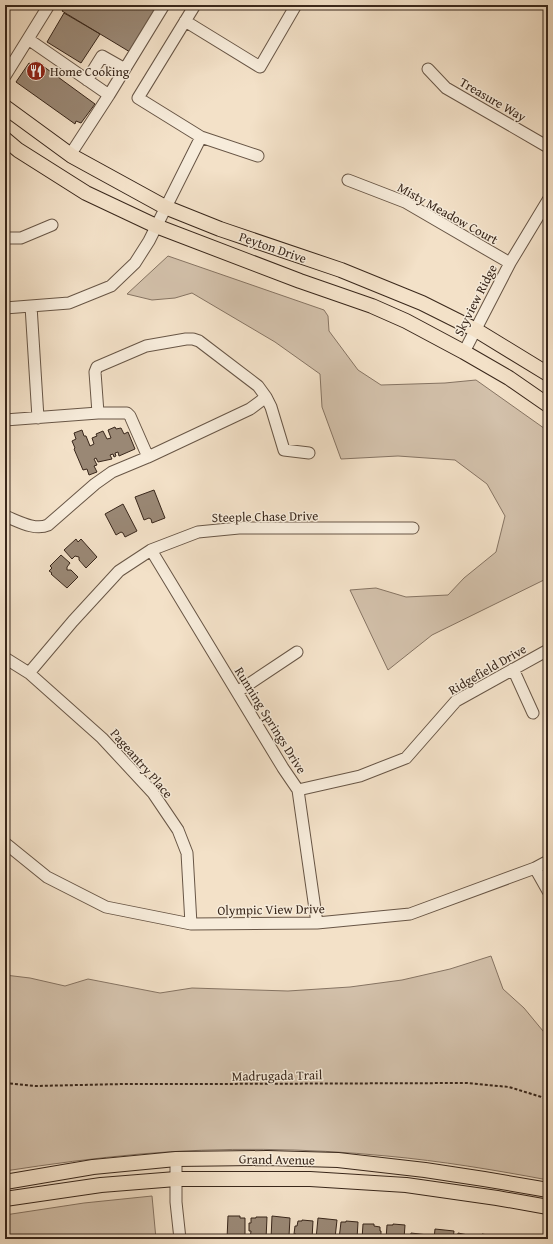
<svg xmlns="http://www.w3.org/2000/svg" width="553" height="1244" font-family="'Gentium Book Plus',serif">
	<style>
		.green { fill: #d3c1ab; stroke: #867463 }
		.building { fill: #9a8875; stroke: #39271b }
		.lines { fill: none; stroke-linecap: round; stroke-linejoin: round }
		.minor-casing { stroke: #685646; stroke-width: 13 }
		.major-casing { stroke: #39271b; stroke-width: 16 }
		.path { stroke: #39271b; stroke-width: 2; stroke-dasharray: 3 2; stroke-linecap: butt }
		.minor { stroke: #f7ecdb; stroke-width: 11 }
		.major { stroke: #f3e1c8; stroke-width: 14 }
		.labels { text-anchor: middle; stroke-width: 3; stroke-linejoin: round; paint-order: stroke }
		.poi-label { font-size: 13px; fill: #39271b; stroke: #f7ecdb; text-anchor: start }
		.street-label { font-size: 13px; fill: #39271b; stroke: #f7ecdb }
	</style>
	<rect width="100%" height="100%" fill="#f3e1c8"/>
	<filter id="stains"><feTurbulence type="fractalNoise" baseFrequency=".005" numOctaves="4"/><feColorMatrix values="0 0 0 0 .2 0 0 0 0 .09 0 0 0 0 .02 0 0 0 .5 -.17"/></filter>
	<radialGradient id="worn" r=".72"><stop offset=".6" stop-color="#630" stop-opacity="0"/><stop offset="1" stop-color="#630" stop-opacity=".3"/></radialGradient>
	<path class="green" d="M168,256l156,54 4,6 1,15 29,39 23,15 64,-2 31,-3 72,51v147l-116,57 -44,35 -38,-80 26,-2 30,9 42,-2 16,-17 32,-26 9,-36 -18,-32 -32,-24 -57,-4 -57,3 -19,-52 -2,-33 -45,-32 -83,-49 -17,5 -23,2 -25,-6z
		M491,956l12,33 21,19 24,29v143c-53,-10 -107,-19 -161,-24 -82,-8 -166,-9 -247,-2 -45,4 -90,10 -135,17v-196l25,3 35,8 23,-7 72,14 32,-5 96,3 62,-4 52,-7 48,-11z
		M152,1196l4,43h-151v-24l79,-12z"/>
	<path class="building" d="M66,5h92l-28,47 -68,-41z
		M64,13l36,21 -19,29 -34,-21z
		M36,61l59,43 -14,19 -5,-2 -1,3 -59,-42 13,-19 4,2z
		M115,427l1,2 5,-1 3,6 4,-2 7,17 -16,7 -1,-4 -3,1 1,3 -2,1 -1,-3 -3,1 2,4 -14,3 -2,-4 -2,1 3,6 -3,1 3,6 -8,3 -2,-6 -4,1 -9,-21 1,-1 -3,-7 4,-2 -2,-6 8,-3 2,6h2l4,10 4,-2 -2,-6 5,-2 -1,-2 7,-3 4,8 4,-1 -3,-8z
		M154,490l11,28 -13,5 -1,-4 -2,-1 -5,2 -9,-23z
		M123,504l14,27 -12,6 -2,-4 -2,-1 -5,3 -11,-21z
		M76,539l2,3 3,-3 16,18 -11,11 -7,-8v-3l-4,-1 -3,3 -8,-9z
		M61,555l9,8 -3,4v3h4l7,7 -11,11 -16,-14 1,-1 -3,-2 3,-3 -2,-2z
		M228,1216h12v2h5v19h-8v2h5h-15z
		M272,1216l18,2 -1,18h-3l-1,3h-14z
		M256,1217h11l-1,22h-16l1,-8h-2v-8h2v-5h5z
		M318,1218l19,2 -2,18 -4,-1v2h-15z
		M302,1220l11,1 -1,18h-16v-5h-2l1,-8h2l1,-5h4z
		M346,1221l12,1 -1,17h-18l2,-17h5z
		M363,1224h11v2l6,1v4h1v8h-19z
		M393,1224l12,1 -1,14h-18l1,-14h6z
		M435,1229l19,2 -1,8h-19z
		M411,1233l17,2v4h-18z
		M458,1233l10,2v1l6,1 -1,2h-16z
		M482,1234l17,3v2h-18z"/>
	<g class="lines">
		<defs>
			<path id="minor" d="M185,21l75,46 36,-62
				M28,39l81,56
				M428,69l18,19 102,59
				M5,76l44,-71
				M87,80l15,-24 23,13
				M201,137l57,19
				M70,155l39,-60 55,-90
				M348,180l57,22 105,61
				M5,238h16l31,-13
				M31,306l7,112
				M5,308l64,-5 42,-17 24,-23 14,-22 52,-104 -63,-39 57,-93
				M464,352l46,-89 38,-63
				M266,397l5,10 13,43 25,3
				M98,413l-3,-41 2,-5 49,-21 40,-7h7l6,2 59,45 8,11 -16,12 -102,48
				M5,420l93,-7h29l3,3 18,41 -36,15 -17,12 -47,41c-13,6 -30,-4 -43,-9
				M151,550l132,218 15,22 19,133
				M5,658l24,15 73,65 51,55 25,37 9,23 4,71
				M513,669l20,44
				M29,673l44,-52 46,-50 32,-21 47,-18 41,-4h174
				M237,692l60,-40
				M298,790l62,-14 46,-18 50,-57 92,-51
				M5,843l42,34 59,30 85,17 126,-1 93,-9 125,-46 13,-7
				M535,868l13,23
				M176,1159v43l4,37"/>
			<path id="major" d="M5,107l67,49 93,51 55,22 121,41 81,33 54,27 72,44
				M5,139l13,11 68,43 70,33 144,55 72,25 34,15 58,31 45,26 39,27
				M5,1182l88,-15 83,-8 91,-1 71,2 87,10 59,9 64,11
				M5,1199l96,-14 75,-6h134l96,6 91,13 51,9"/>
		</defs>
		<use href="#minor" class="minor-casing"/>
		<use href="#major" class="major-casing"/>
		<path class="path" d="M5,1083l31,3 88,-2h79l264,-1 42,4 39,12"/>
		<use href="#minor" class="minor"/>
		<use href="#major" class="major"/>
	</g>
	<defs>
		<symbol id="restaurant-disc" viewBox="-11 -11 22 22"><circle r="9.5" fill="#8f2418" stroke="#f7ecdb"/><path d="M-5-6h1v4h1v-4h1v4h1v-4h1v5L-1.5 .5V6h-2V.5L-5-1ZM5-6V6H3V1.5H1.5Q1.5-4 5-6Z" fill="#fff"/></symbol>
	</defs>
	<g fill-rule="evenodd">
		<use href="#restaurant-disc" x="25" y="60" width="22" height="22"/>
	</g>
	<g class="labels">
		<g class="poi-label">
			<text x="50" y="76">Home Cooking</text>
		</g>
		<g class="street-label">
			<text transform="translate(493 99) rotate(30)" y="5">Treasure Way</text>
			<text transform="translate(448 213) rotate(29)" y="5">Misty Meadow Court</text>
			<text transform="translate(273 247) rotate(19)" y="5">Peyton Drive</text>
			<text transform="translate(475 300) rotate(-63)" y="5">Skyview Ridge</text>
			<text transform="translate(265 516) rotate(-1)" y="5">Steeple Chase Drive</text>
			<text transform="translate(487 669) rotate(-30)" y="5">Ridgefield Drive</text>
			<text transform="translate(271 720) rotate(58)" y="5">Running Springs Drive</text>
			<text transform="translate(142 763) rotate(49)" y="5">Pageantry Place</text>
			<text transform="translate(271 909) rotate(-1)" y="5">Olympic View Drive</text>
			<text transform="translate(277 1075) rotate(-1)" y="5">Madrugada Trail</text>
			<text transform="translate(277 1159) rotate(1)" y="5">Grand Avenue</text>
		</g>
	</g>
	<rect width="553" height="1244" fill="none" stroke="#f3e1c8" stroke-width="20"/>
	<rect x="6" y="6" width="541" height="1232" fill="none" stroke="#39271b" stroke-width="2"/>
	<rect x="10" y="10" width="533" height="1224" fill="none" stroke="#39271b"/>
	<rect width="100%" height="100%" filter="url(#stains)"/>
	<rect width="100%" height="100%" fill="url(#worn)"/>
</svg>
